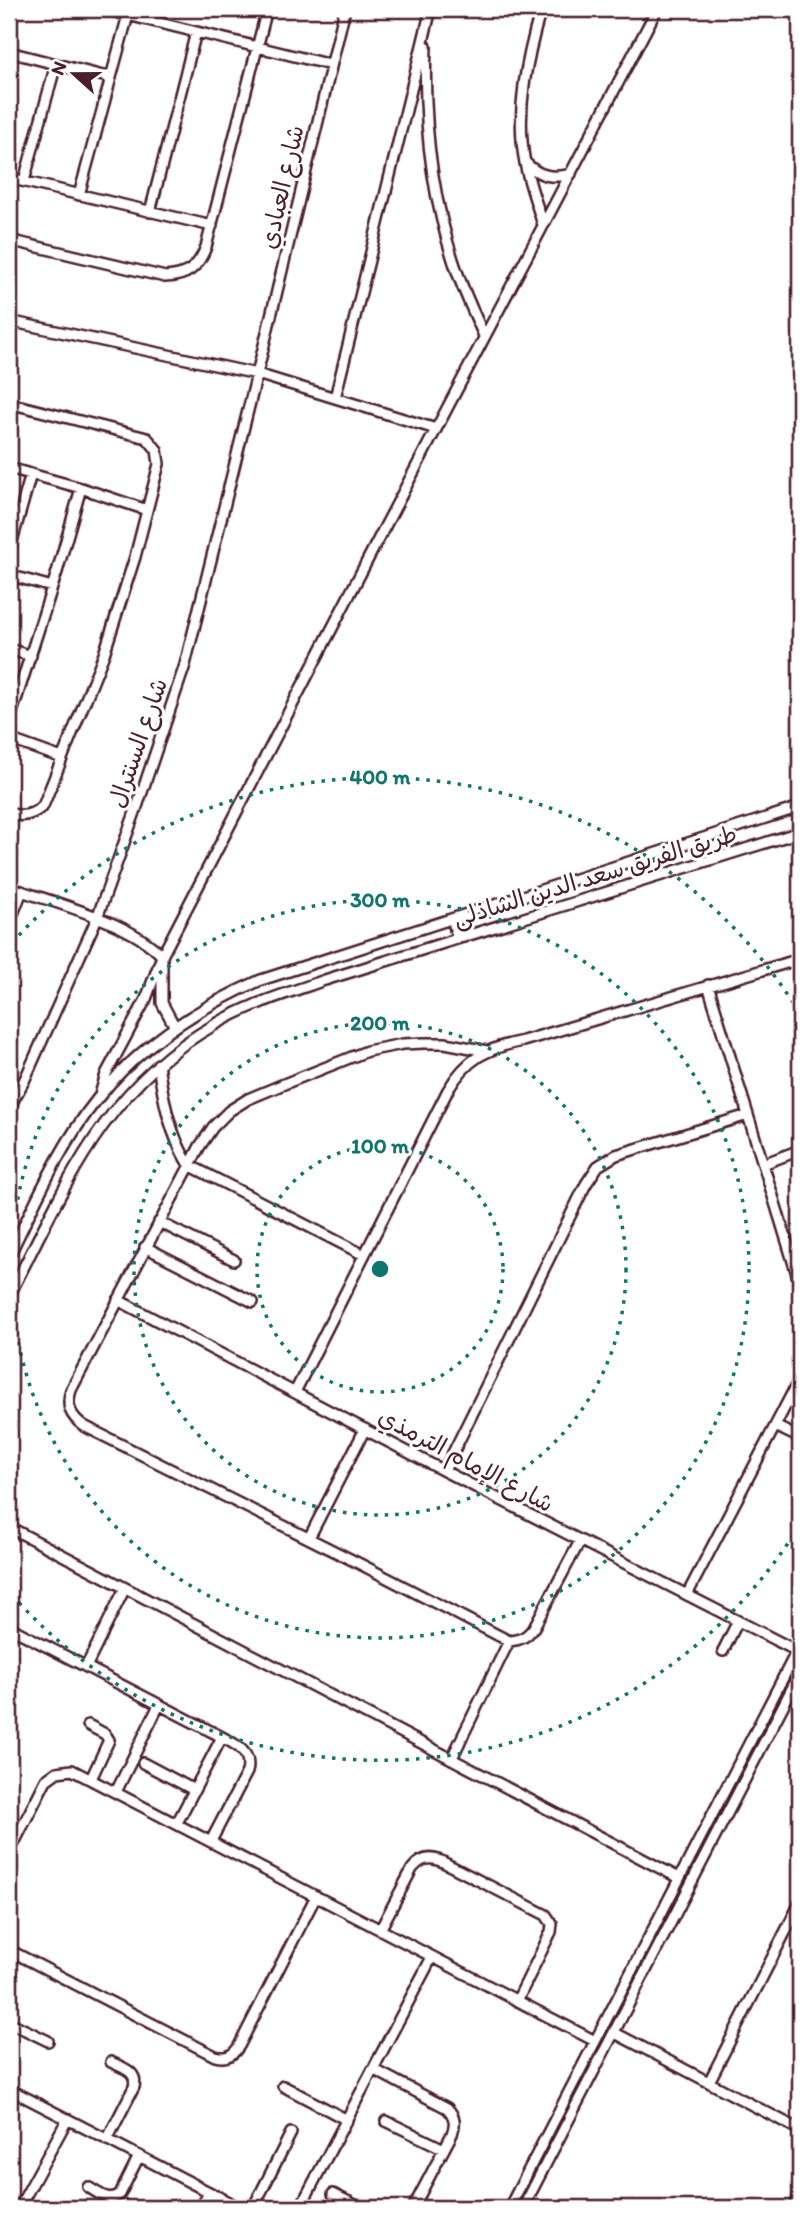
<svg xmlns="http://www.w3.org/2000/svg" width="809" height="2217" font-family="Itim,'Playpen Sans Arabic',sans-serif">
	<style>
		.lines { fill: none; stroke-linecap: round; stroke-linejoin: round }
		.minor-casing { stroke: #4a1f2b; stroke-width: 14 }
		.minor { stroke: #fff; stroke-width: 9 }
		.ring { fill: none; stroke: #0f766e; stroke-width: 3.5; stroke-dasharray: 3.5 7 }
		.labels { text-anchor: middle; stroke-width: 6; stroke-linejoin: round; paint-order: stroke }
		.street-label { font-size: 24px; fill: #4a1f2b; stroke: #fff }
		.centre { fill: #0f766e; stroke: #fff; stroke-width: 3.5 }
		.ring-label { font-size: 21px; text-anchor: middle; font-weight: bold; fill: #0f766e; stroke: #fff; stroke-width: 6; stroke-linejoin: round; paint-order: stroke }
	</style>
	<rect width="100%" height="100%" fill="#fff"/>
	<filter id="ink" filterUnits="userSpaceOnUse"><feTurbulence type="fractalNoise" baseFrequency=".0143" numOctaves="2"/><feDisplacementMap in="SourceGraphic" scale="14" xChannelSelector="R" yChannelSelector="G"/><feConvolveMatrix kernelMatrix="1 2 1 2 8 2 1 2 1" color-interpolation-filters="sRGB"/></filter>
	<g filter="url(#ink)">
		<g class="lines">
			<defs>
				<path id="minor" d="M103,9l228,56
					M541,9c-14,48 -26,103 -16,154 4,21 12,41 18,62
					M426,46c-3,79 6,157 33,231 7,20 17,40 25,59
					M9,52l102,26
					M525,162c13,14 27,17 46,12
					M9,178l203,48
					M24,181l32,-117
					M79,195l49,-180
					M150,212l46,-180
					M9,240l156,37c22,-1 33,-9 41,-30l61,-238
					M9,321l248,53 179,55
					M335,398l96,-389
					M9,403l138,35 10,12 2,14 -24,93 -31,97 -61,152c-10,9 -21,12 -34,7
					M9,468l72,20 66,22
					M9,552l22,-78
					M9,575l43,12
					M9,649l22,7
					M9,722l48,-150 24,-84
					M9,739l53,19
					M9,887c43,15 123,35 153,69v47l13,24
					M459,917l-5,9 2,7 8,4
					M9,924l13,-33
					M708,985l92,299
					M487,1051l-42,-8h-21l-21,1 -36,7 -83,33 -36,15 -19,12 -16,16 -13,19 -129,244c-5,16 -1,26 13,36l280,140 145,75c12,-1 18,-4 25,-14l46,-86
					M158,1064c5,35 12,71 31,101l175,90
					M100,1095l6,-21 40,-75 16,-43 218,-420 277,-527
					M9,1108l16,-29 72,-161 41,-114 47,-139 72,-291 88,-365
					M763,1164l37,-14
					M159,1222l75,38
					M145,1247l108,55
					M9,1256c26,-53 51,-111 89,-158 42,-53 101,-91 163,-118l539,-173
					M9,1296c56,-108 94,-209 207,-272 34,-20 72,-31 109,-44l475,-148
					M118,1300l326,171 353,180
					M295,1392l153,-302c19,-32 39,-42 75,-49l277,-82
					M775,1426l25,12
					M444,1471l142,-287 12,-18 18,-11 132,-40
					M9,1527l670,351
					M309,1538l56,-109
					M687,1595l113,-217
					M9,1627l213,110c15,8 30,15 25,35l-36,69
					M723,1651l15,-30
					M86,1667l39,-79
					M88,1725l17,9 4,6 -18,39
					M452,1758l57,-117
					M143,1763l51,27
					M116,1792l43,-87
					M177,1823l45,-86
					M9,1853l37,-73 11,-8 15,-2 523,271
					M380,1930l32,-61c8,-10 17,-13 29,-8l105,54 6,9 -1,8 -34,69
					M9,1950l206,106c11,3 18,0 24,-10l77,-150
					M9,2026l6,-1 33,16
					M615,2033l185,97
					M373,2069l74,39c8,8 9,15 5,26l-39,74
					M709,2082l91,-179
					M283,2086l64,34
					M9,2089l231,119
					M386,2121l58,28
					M107,2140l27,-53c4,-16 -11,-19 -23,-25
					M88,2187c10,6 22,16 32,7l19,-38
					M333,2194l28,14
					M19,2208l48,-88
					M201,2208l8,-16
					M253,2208l38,-75
					M300,2208l132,-251
					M509,2208l291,-563
					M523,2208l277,-535
					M794,2208l6,-13"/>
			</defs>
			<use href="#minor" class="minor-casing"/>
			<use href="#minor" class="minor"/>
		</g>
	</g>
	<g class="ring">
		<circle cx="380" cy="1269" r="123"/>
		<circle cx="380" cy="1269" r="246"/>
		<circle cx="380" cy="1269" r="369"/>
		<path d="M799 1526A492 492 0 0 1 12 1595M12 943A492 492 0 0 1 799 1012"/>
	</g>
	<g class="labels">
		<g class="street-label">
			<text transform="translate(282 187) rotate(-77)" y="8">شارع العبادي</text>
			<text transform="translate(138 743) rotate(-71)" y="8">شارع السنترال</text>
			<text transform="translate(595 876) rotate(-17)" y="8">طريق الفريق سعد الدين الشاذلى</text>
			<text transform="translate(466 1460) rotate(28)" y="8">شارع الإمام الترمذي</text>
		</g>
	</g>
	<circle cx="380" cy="1269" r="10" class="centre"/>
	<g class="ring-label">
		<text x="380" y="784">400 m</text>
		<text x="380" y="907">300 m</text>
		<text x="380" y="1030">200 m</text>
		<text x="380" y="1153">100 m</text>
	</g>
	<rect width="809" height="2217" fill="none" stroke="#fff" stroke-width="35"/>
	<rect x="18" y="18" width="774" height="2182" fill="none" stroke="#4a1f2b" stroke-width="2.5" filter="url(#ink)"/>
	<g transform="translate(74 74) rotate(291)" stroke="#ffffff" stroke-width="5" paint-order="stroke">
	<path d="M0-5L12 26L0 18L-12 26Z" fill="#4a1f2b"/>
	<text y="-10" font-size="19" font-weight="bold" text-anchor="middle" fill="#4a1f2b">N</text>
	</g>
</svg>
